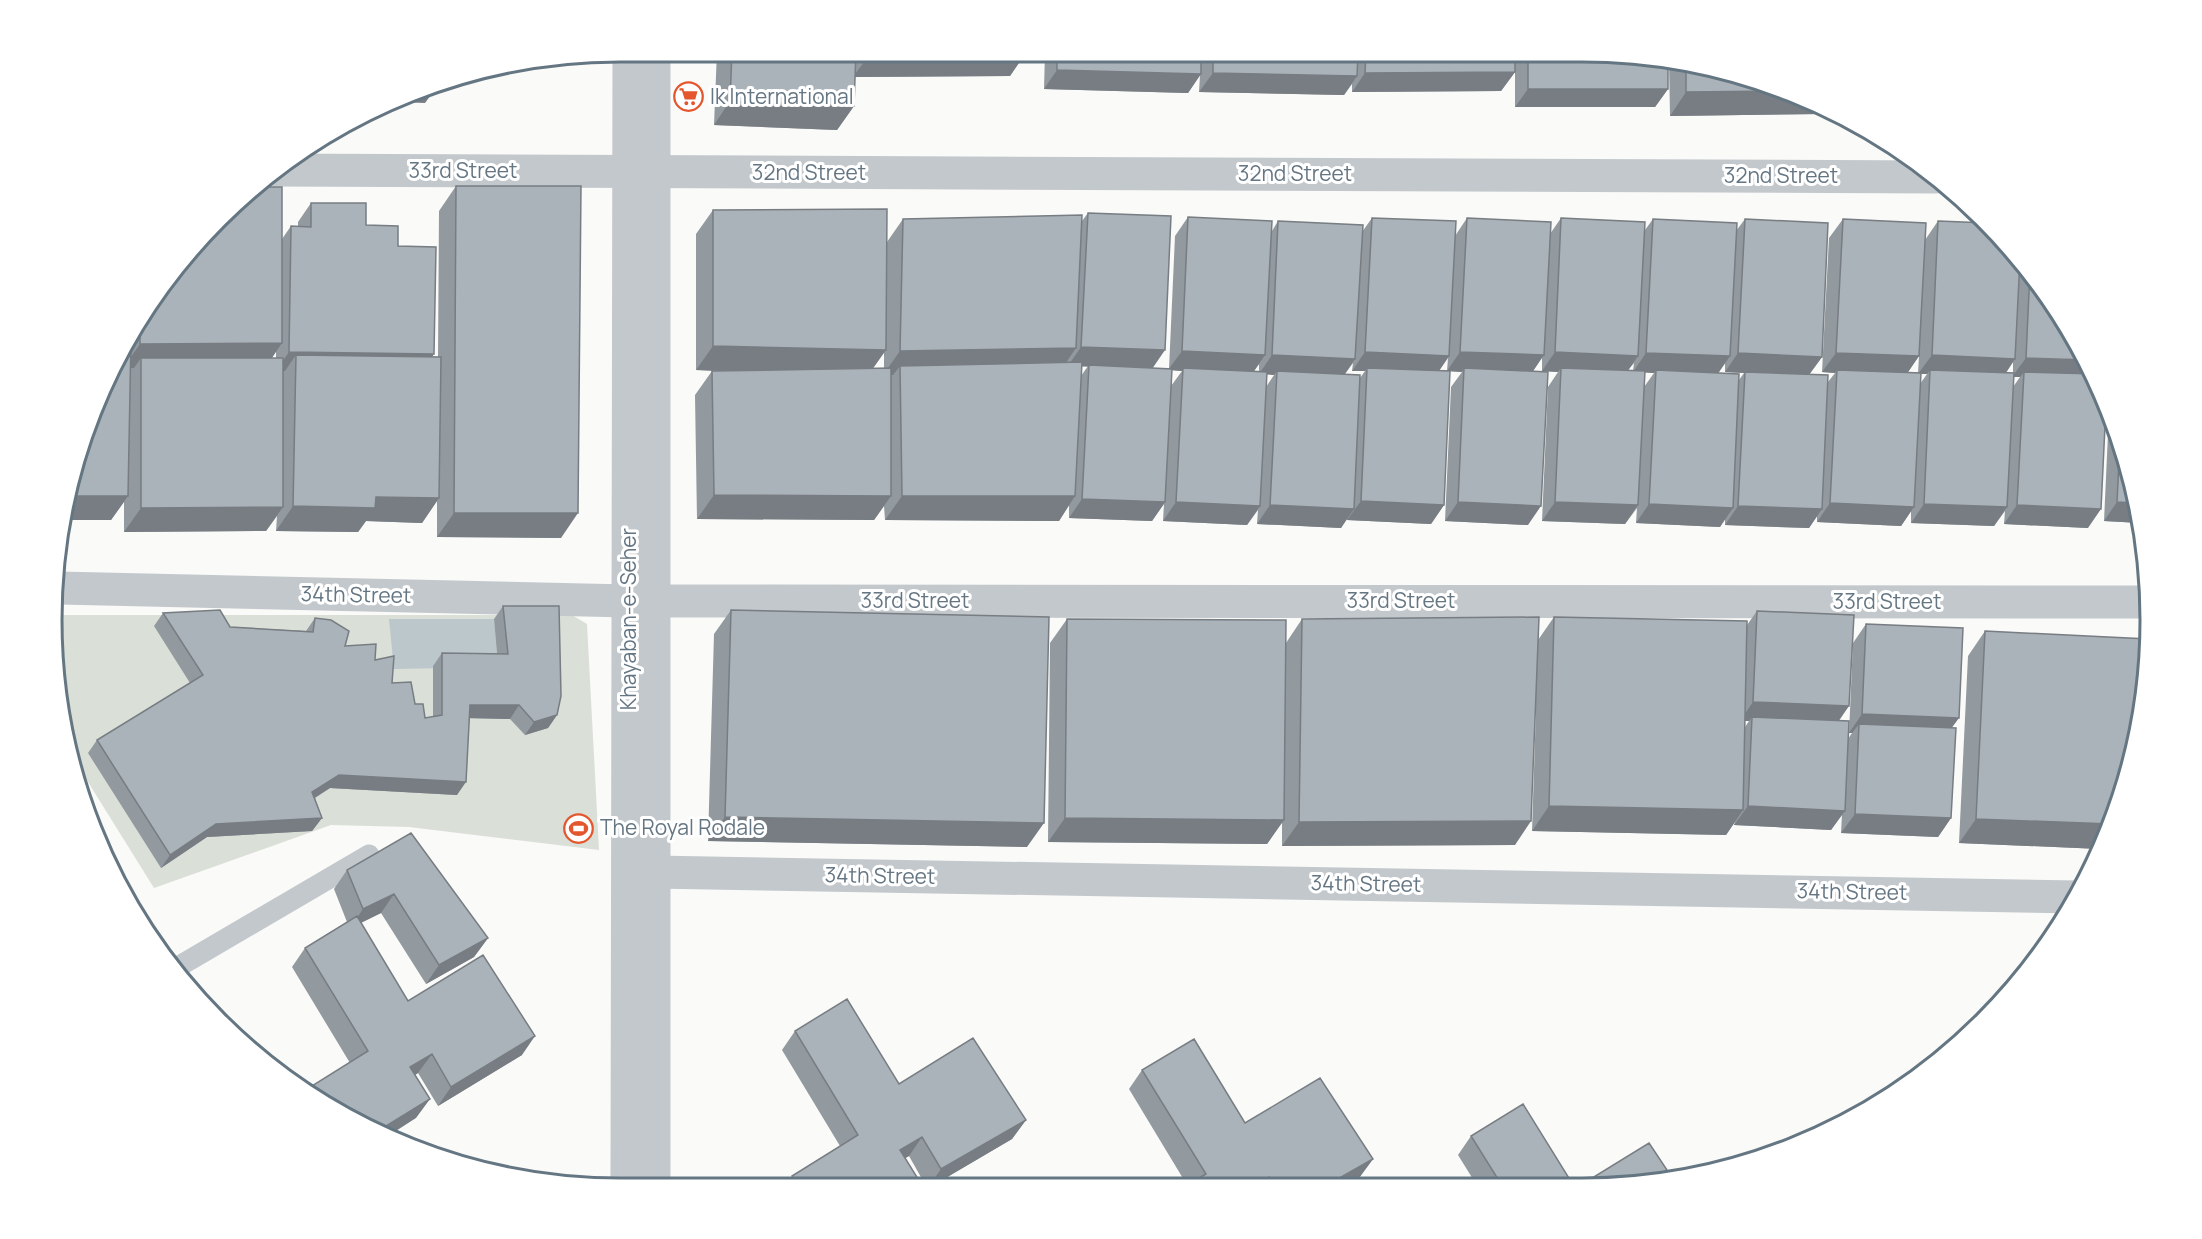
<svg xmlns="http://www.w3.org/2000/svg" width="2202" height="1239" font-family="Manrope,sans-serif">
	<style>
		.green { fill: #dadfd7 }
		.water { fill: #bbc7cb }
		.lines { fill: none; stroke-linecap: round; stroke-linejoin: round }
		.service { stroke: #c3c8cc; stroke-width: 21 }
		.minor { stroke: #c3c8cc; stroke-width: 33 }
		.tertiary { stroke: #c3c8cc; stroke-width: 33 }
		.wall { fill: #929a9f; fill-rule: evenodd }
		.shaded-wall { fill: #777d82 }
		.building { fill: #aab3b9; stroke: #777d82; stroke-width: 1.5 }
		.labels { text-anchor: middle; stroke-width: 6; stroke-linejoin: round; paint-order: stroke }
		.poi-label { font-size: 21px; fill: #657683; stroke: #fff; text-anchor: start }
		.street-label { font-size: 21px; fill: #657683; stroke: #fff }
		.rim { fill: none; stroke: #657683; stroke-width: 3 }
	</style>
	<rect width="100%" height="100%" fill="#fafaf8"/>
	<path class="green" d="M56,615h516l15,9 12,226 -190,-23 -78,-2 -177,63 -76,-122 -26,-110z"/>
	<path class="water" d="M389,619h105l4,48 -104,2z"/>
	<g class="lines">
		<path class="service" d="M176,968l193,-113"/>
		<path class="minor" d="M272,170l1664,7
			M59,588l570,13 1520,1
			M654,872l1424,25"/>
		<path class="tertiary" d="M654,51v1136
			M627,1187l2,-1136"/>
	</g>
	<path class="wall" d="M717,51h306v6l-13,19 -155,1 -1,29 -17,24 -123,-5z
		M1045,52h470v20l-14,19 -149,1v-8l-8,11 -145,-3 1,-17 -12,18 -144,-4z
		M1515,52h104l49,37 -13,18h-140z
		M1669,60l61,10 92,44 -152,2z
		M456,186l105,352 -124,-1v-36l-15,22 -56,-2 -8,11 -82,-1 1,-15 -11,15 -142,1v-30l-13,18 -41,-48 77,-169 135,-64 9,-13h7v-4l13,-19 55,22 32,21 35,111h5l1,-146zM276,351v7h-4z
		M713,210l174,32 16,-23 179,2 6,-8 65,155 16,1 6,-133 13,-19 84,14 6,-10 84,11 10,-14 83,18 12,-18 83,16 11,-16 84,12 8,-11 83,12 9,-12 77,138 -13,18 19,7 7,-9 -13,-1 7,-134 14,-19 82,21 13,-19 49,2 47,51 54,254 -84,-4 1,-13 -11,15 -83,-3v-12l-10,15 -84,-4v-6l-8,12 -84,-3v-7l-5,9 -84,-4 1,-15 -12,16 -83,-3 6,-134 10,-15 -16,-1v-14l-9,14 -5,154 -83,-4 6,-134 11,-15 -15,-1 1,-13 -9,13 5,134 -13,19 -84,-4v-2l-6,10 -84,-4 1,-14 -11,15 -84,-4 1,-17 -12,17 -83,-3v-13l-10,16 -174,-1 -1,-14 -10,14 -177,-1 -2,-124 17,-24 -16,-1v-136zM884,352v16h-11zM1919,356l-1,17 -10,-1zM2013,362v11h-7zM1353,363l-1,8h13l-5,7 -15,-4zM1634,363l-1,8 -5,-1zM1725,363v9l19,1 -5,7 -21,-7zM1259,364v7h-5zM1082,366h6l-7,10zM1172,370l10,1 -11,15zM1645,372l9,1 -10,14zM1267,374l7,1 -8,12zM1921,374h6l-7,10zM2014,377h6l-7,10z
		M2109,412l23,61 8,50 -36,-2z
		M503,606l54,109 -9,13 -23,7 -15,-16 -41,-1 -12,77 -127,-7 -15,10 7,20 -10,13 -105,6 -46,31 -73,-115 9,-13 93,-57 -36,-57 9,-13 67,14 76,4 9,-13 30,28 30,14 17,23 23,21 10,14 8,-1v-51l9,-13 55,1 -3,-35z
		M731,610l296,237 -319,-6 6,-207z
		M1757,611l82,109 9,19 4,-6h-3l4,-90 13,-19 86,104 -1,90 -13,19 -97,-4 1,-19 -11,16 -97,-5 1,-3 -9,13 -194,-4 4,-121 -21,135 -233,1v-24l-15,22 -219,-2 2,-199 17,-24 219,24 16,-24 236,21 16,-23 193,8zM1745,721h4l-4,6z
		M1985,631l136,172 -21,46 -141,-6 9,-187z
		M347,870l141,68 -14,19 -48,27 -45,-71 -20,10 47,78 114,54 -84,51 -20,-33 -3,2 1,43 -66,-55 -58,-96 13,-19 42,-26 -13,-33z
		M795,1031l104,53 127,36 -14,19 -80,47h-6l-17,-30 -4,2 15,24 -2,4h-133l7,-10 48,-30 -58,-96z
		M1142,1070l103,53 128,36 -14,19 -10,6 -162,1 -58,-96z
		M1471,1136l101,47 -96,1 -18,-29z"/>
	<path class="shaded-wall" d="M1023,57l-13,19 -157,1 14,-19z
		M1057,70l144,4 -13,19 -144,-4z
		M1515,72l-14,19 -149,1 13,-19z
		M1213,73l144,3 -13,19 -145,-3z
		M432,84h7l-14,19 -27,-1z
		M1528,89h140l-13,18h-140z
		M1778,91l47,19 -3,4 -152,2 16,-24z
		M730,101l124,5 -17,24 -123,-5z
		M282,343l-17,25 -124,-10 -7,10h-11l17,-24z
		M713,346l173,4 -17,24 -173,-4z
		M1081,347l84,3 -13,19 -84,-3z
		M1076,348l-17,25 -159,-7 -7,9h-10l17,-24z
		M1182,351l83,4 -13,19 -69,-6 -1,3 -14,-1z
		M289,352l145,2 -13,19 -125,-18 -11,16h-9z
		M1365,352l84,4 -13,19 -69,-7 -2,3h-13z
		M1460,352l84,3 -13,19 -67,-6 -2,4 -15,-1z
		M1555,352l83,4 -13,19 -64,-7 -3,4 -16,-1z
		M1646,353l84,3 -13,19 -61,-5 -2,3 -21,-1z
		M1738,353l84,4 -14,19 -63,-4 -1,1 -19,-1z
		M1836,353l83,3 -13,19 -69,-5 -2,3 -13,-1z
		M1272,355l83,4 -13,19 -65,-7 -3,4 -15,-1z
		M1932,355l83,4 -13,19 -72,-8 -3,4h-9z
		M2026,358l62,2 5,8 4,12 -73,-8 -4,5h-8z
		M714,495l177,1 -17,24 -177,-1z
		M68,496h60l-17,24h-45z
		M902,496h173l-16,25 -174,-1z
		M376,497l63,1 -17,25 -56,-2 -8,11 -82,-1 17,-25z
		M1082,499l83,3 -13,19 -83,-3z
		M1361,501l83,4 -13,19 -84,-4z
		M1176,502l84,4 -13,19 -84,-4z
		M1458,502l83,4 -13,19 -83,-4z
		M1555,502l83,3 -13,19 -83,-3z
		M2117,502l20,1 3,20 -36,-2z
		M1830,503l84,4 -13,19 -84,-4z
		M1649,504l84,4 -13,19 -84,-4z
		M1924,504l83,3 -13,19 -83,-3z
		M1270,505l84,4 -13,19 -84,-4z
		M2017,505l84,4 -13,19 -84,-4z
		M1738,506l84,3 -13,19 -84,-3z
		M283,507l-17,24 -142,1 17,-24z
		M454,513h124l-17,25 -124,-1z
		M1753,702l96,4 -13,19 -84,-8 -3,4h-9z
		M470,705h49l-9,14 -49,-1z
		M1862,714l97,4 -14,19 -86,-13 -7,9h-3z
		M557,715l-9,13 -23,7 9,-13z
		M339,775l127,7 -9,13 -127,-7 -27,17 9,-13z
		M1549,806l194,4 -17,25 -194,-4z
		M1748,806l97,5 -14,19 -97,-5z
		M1855,814l96,4 -13,19 -97,-4z
		M725,817l319,6 -17,24 -319,-6z
		M322,818l-10,13 -105,6 -46,31 9,-13 46,-31z
		M1065,818l219,2 -17,24 -219,-2z
		M1976,819l135,5 -11,25 -141,-6z
		M1531,821l-16,24 -233,1 17,-24z
		M394,894l-13,19 -31,15 13,-19z
		M488,938l-14,19 -48,27 13,-19z
		M535,1036l-13,19 -84,51 13,-19z
		M432,1054l-14,19 -21,13 13,-19z
		M430,1099l-14,19 -28,18 -10,-5z
		M1026,1120l-14,19 -80,47h-3l12,-17z
		M922,1137l-13,19 -22,13 13,-19z
		M1373,1159l-14,19 -10,6h-20z
		M1269,1177l-6,8h-7z"/>
	<path class="building" d="M732,51h124l-2,55 -124,-5z
		M867,51h156v6l-156,1z
		M1057,52h144v22l-144,-4z
		M1213,52h145l-1,24 -144,-3z
		M1366,52h149v20l-150,1z
		M1528,52h91l49,8v29h-140z
		M1686,63l44,7 48,21 -92,1z
		M437,81h2v3h-7z
		M456,186h125l-3,327h-124z
		M256,187h26v156l-142,1v-25l7,-16z
		M311,203h55v22l32,1v20l38,1 -2,107 -145,-2 2,-126 20,1z
		M887,209l-1,141 -173,-4v-136z
		M1088,213l83,3 -6,134 -84,-3z
		M1082,215l-6,133 -176,3 3,-132z
		M1188,217l84,4 -7,134 -83,-4z
		M1372,218l84,3 -7,135 -84,-4z
		M1467,218l84,4 -7,133 -84,-3z
		M1561,218l84,4 -7,134 -83,-4z
		M1653,219l84,4 -7,133 -84,-3z
		M1745,219l83,4 -6,134 -84,-4z
		M1843,219l83,4 -7,133 -83,-3z
		M1278,221l85,4 -8,134 -83,-4z
		M1938,221l49,2 33,36 -5,100 -83,-4z
		M2030,270l4,4 54,86 -62,-2z
		M131,339l-3,157h-60l2,-24z
		M296,355l145,2 -2,141 -63,-1 -1,11 -82,-2z
		M141,358h142v149l-142,1z
		M1082,362l-7,134h-173l-2,-130z
		M1089,365l83,4 -7,133 -83,-3z
		M891,368v128l-177,-1 -2,-124z
		M1183,368l84,4 -7,134 -84,-4z
		M1367,368l83,3 -6,134 -83,-4z
		M1464,368l84,4 -7,134 -83,-4z
		M1561,368l84,3 -7,134 -83,-3z
		M1656,370l83,4 -6,134 -84,-4z
		M1837,370l84,3 -7,134 -84,-4z
		M1930,370l84,3 -7,134 -83,-3z
		M1277,371l83,4 -6,134 -84,-4z
		M1745,372l83,3 -6,134 -84,-3z
		M2024,372l71,2 11,31 -5,104 -84,-4z
		M2120,441l12,32 5,30 -20,-1z
		M503,606h56l2,90 -4,19 -23,7 -15,-17h-49l-4,77 -127,-7 -27,17 10,26 -106,6 -46,31 -73,-115 106,-65 -40,-62 57,-3 10,17 83,5 2,-14 16,2 18,11 -4,15 31,-2 -1,16 19,-4 -2,27 19,-1 4,22h8l2,14 17,-3v-62l66,1z
		M731,610l318,7 -5,206 -319,-6z
		M1757,611l97,4 -5,91 -96,-4z
		M1539,617l-8,204 -232,1 3,-203z
		M1554,617l193,4 -4,189 -194,-4z
		M1067,619l219,1 -2,200 -219,-2z
		M1866,624l97,4 -4,90 -97,-4z
		M1985,631l163,8 -2,55 -25,109 -10,21 -135,-5z
		M1752,717l97,4 -4,90 -97,-5z
		M1859,724l97,4 -5,90 -96,-4z
		M411,833l77,105 -49,27 -45,-71 -31,15 -16,-39z
		M357,916l51,85 75,-46 52,81 -84,51 -19,-33 -22,13 20,32 -52,32 -43,-19 -28,-23 61,-38 -63,-103z
		M847,999l52,85 74,-46 53,82 -85,49 -19,-32 -22,13 20,32 -5,4h-116l-7,-10 66,-41 -63,-104z
		M1194,1039l51,84 75,-45 53,81 -44,25h-55l-5,-7 -13,8h-68l18,-11 -64,-104z
		M1523,1104l49,79 -71,1 -30,-48z
		M1649,1143l24,36 -17,4h-72z"/>
	<defs>
		<symbol id="supermarket-ring" viewBox="-11 -11 22 22"><circle r="9.5" fill="#fff" stroke="#e4572e" stroke-width="1.5"/><path d="M-6-5.5h2.5l.6 2H6L4.5 2H-2.5L-4.4-4H-6ZM-1.5 3.2a1.3 1.3 0 1 0 .1 0ZM3 3.2a1.3 1.3 0 1 0 .1 0Z" fill="#e4572e"/></symbol>
		<symbol id="stadium-ring" viewBox="-11 -11 22 22"><circle r="9.5" fill="#fff" stroke="#e4572e" stroke-width="1.5"/><path d="M0-5a6.5 5 0 1 0 0 10a6.5 5 0 1 0 0-10ZM-3.5-1.8h7v3.6h-7Z" fill="#e4572e"/></symbol>
	</defs>
	<g fill-rule="evenodd">
		<use href="#supermarket-ring" x="672" y="80" width="33" height="33"/>
		<use href="#stadium-ring" x="562" y="812" width="33" height="33"/>
	</g>
	<g class="labels">
		<g class="poi-label">
			<text x="710" y="104">lk International</text>
			<text x="600" y="835">The Royal Rodale</text>
		</g>
		<g class="street-label">
			<text x="463" y="178">33rd Street</text>
			<text x="809" y="180">32nd Street</text>
			<text x="1295" y="181">32nd Street</text>
			<text x="1781" y="183">32nd Street</text>
			<text transform="translate(356 595) rotate(1)" y="7">34th Street</text>
			<text x="915" y="608">33rd Street</text>
			<text x="1401" y="608">33rd Street</text>
			<text x="1887" y="609">33rd Street</text>
			<text transform="translate(629 619) rotate(-90)" y="7">Khayaban-e-Seher</text>
			<text transform="translate(880 876) rotate(1)" y="7">34th Street</text>
			<text transform="translate(1366 884) rotate(1)" y="7">34th Street</text>
			<text transform="translate(1852 892) rotate(1)" y="7">34th Street</text>
		</g>
	</g>
	<path d="M0 0H2202V1239H0ZM620 62H1582A558 558 0 0 1 2140 620V620A558 558 0 0 1 1582 1178H620A558 558 0 0 1 62 620V620A558 558 0 0 1 620 62Z" fill="#fff" fill-rule="evenodd"/>
	<path class="rim" d="M620 62H1582A558 558 0 0 1 2140 620V620A558 558 0 0 1 1582 1178H620A558 558 0 0 1 62 620V620A558 558 0 0 1 620 62Z"/>
</svg>
